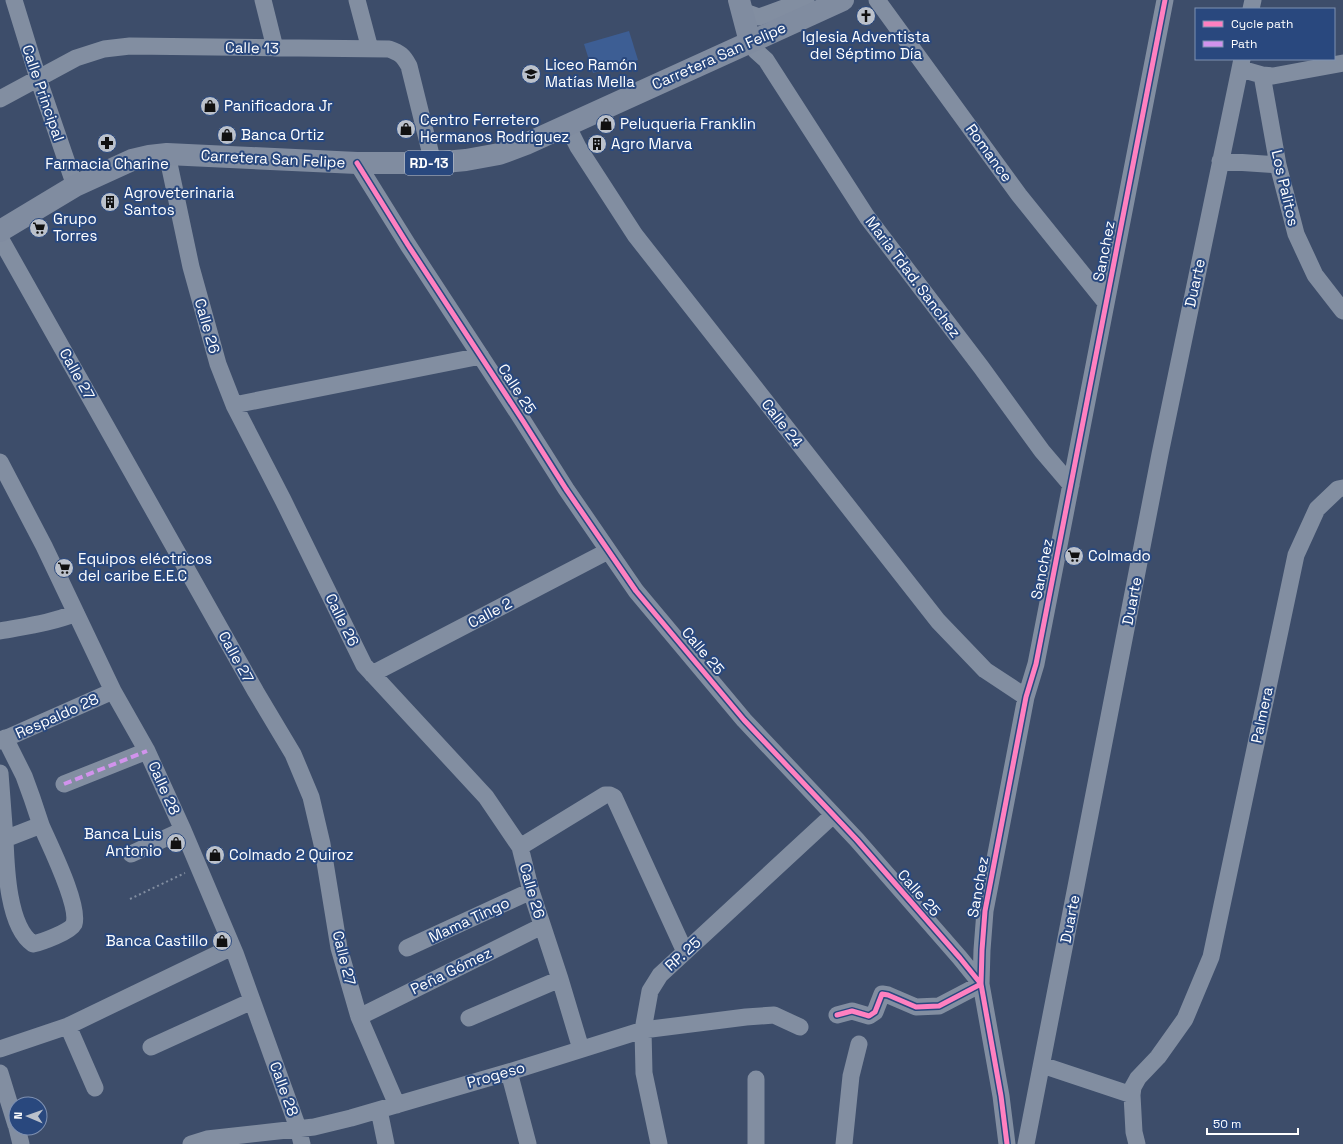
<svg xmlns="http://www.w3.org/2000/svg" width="1343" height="1144" font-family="'Space Grotesk',sans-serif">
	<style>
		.green { fill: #3d5e94 }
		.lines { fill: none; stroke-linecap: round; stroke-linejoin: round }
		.path { stroke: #828ea1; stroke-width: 2; stroke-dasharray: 2 3; stroke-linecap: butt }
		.minor { stroke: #828ea1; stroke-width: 17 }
		.major { stroke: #808ca0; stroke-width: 22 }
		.quiet { stroke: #d193ec; stroke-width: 4; stroke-dasharray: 8 4; stroke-linecap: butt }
		.cycleway-casing { stroke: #29487e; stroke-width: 8 }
		.cycleway { stroke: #ff80c0; stroke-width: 5 }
		.labels { text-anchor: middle; stroke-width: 4; stroke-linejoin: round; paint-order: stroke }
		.shield { fill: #29487e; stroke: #bfc8d8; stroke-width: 1 }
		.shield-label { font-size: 14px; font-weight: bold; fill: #fff }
		.poi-label { font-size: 15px; fill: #fff; stroke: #29487e; text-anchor: start }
		.street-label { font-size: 15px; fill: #fff; stroke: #29487e }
	</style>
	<rect width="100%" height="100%" fill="#3d4d6a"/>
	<path class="green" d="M629,31l9,29 -45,13 -9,-29z"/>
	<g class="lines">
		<path class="path" d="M130,899l55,-26"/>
		<path class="minor" d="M14,0l24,78 37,108
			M263,0l12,48
			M357,0l13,49
			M877,0l142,195 87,108
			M1251,9l2,-9
			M742,11l17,6 47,-17
			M750,42l6,9 10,9 101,157 114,150 61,84 29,34
			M1241,69l21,6 16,90 18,69 19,41 28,36
			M1262,75l11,1 70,-13
			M0,99l76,-41 28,-9 26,-3 259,3c11,4 14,6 20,17l24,97
			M567,125l11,22 57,88 303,386 47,49 41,27
			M167,154l24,113 27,97 16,41 49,95 81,165 122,132 34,50 11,44 29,88 21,70
			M1220,161l58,4
			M357,163l51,82 115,176 43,68 70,102 108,129 113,120 103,118 21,26 -42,22 -23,1 -28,-12 -6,-1 -7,18 -6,4 -17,-5 -15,4
			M0,238l256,454 37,62 18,43 11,47 17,104 20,69 38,88
			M234,405l247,-49
			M0,462l44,84 69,145 34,60 36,79 52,123 63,175 4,16
			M0,631c26,-5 51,-8 76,-18
			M372,674l236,-123
			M5,738l19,38 8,22 9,27 -36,14c1,29 3,88 28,105 9,-2 37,-12 41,-20 6,-19 -25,-80 -33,-99
			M0,741l113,-50
			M0,773l5,66
			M64,784l83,-33
			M520,847l85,-52h5l4,2 71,155
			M131,854l52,-24
			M407,948l124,-57
			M359,1017l183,-91
			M469,1018l91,-39
			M68,1026l27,62
			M151,1047l101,-46
			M0,1049l68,-23 164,-79
			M1042,1065l90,30
			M509,1072l19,72
			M0,1073l16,52
			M379,1110l7,34
			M17,1128l4,16
			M191,1144l16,-5 107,-12 37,-9 158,-46 134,-42 103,-13 28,-2 26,12
			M659,1144l-15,-71 -1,-43 7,-39 10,-16 173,-160
			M756,1144v-65
			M844,1144l7,-68 8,-32
			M1007,1144l-6,-48 -20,-112 1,-34 3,-39 41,-214 10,-33 129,-664
			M1026,1144l134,-690 82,-395
			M1137,1144l-3,-12 -2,-37 1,-8 5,-9 20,-21 27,-38 26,-62 85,-402 21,-46 21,-20 5,-1"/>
		<path class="major" d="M739,0l11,42
			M0,231l75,-45 57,-26 17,-4 18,-2 190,9h76l33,-3 33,-6 27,-10 317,-144"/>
		<path class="quiet" d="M64,784l83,-33"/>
		<defs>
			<path id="cycleway" d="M357,163l51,82 115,176 43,68 70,102 108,129 113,120 103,118 21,26 -42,22 -23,1 -28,-12 -6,-1 -7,18 -6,4 -17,-5 -15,4
				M1007,1144l-6,-48 -20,-112 1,-34 3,-39 41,-214 10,-33 129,-664"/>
		</defs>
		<use href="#cycleway" class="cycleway-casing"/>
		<use href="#cycleway" class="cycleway"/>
	</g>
	<defs>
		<symbol id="church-disc" viewBox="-11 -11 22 22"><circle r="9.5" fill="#bbc1cb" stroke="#29487e"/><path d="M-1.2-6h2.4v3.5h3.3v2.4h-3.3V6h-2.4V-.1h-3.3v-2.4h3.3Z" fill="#111"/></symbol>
		<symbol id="school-disc" viewBox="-11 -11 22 22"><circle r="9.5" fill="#bbc1cb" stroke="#29487e"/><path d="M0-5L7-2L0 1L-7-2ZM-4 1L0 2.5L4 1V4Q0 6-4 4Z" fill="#111"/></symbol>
		<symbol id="shop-disc" viewBox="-11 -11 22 22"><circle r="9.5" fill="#bbc1cb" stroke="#29487e"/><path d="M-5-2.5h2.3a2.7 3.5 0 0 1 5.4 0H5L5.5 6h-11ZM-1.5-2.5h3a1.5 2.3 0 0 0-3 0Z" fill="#111"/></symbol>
		<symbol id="pharmacy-disc" viewBox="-11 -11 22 22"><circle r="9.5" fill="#bbc1cb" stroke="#29487e"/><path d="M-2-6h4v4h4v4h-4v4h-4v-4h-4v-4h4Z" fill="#111"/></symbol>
		<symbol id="building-disc" viewBox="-11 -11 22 22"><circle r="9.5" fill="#bbc1cb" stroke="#29487e"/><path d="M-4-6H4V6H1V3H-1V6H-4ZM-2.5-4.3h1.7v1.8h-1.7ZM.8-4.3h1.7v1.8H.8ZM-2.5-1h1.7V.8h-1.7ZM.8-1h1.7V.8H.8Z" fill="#111"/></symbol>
		<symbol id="supermarket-disc" viewBox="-11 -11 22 22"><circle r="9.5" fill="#bbc1cb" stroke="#29487e"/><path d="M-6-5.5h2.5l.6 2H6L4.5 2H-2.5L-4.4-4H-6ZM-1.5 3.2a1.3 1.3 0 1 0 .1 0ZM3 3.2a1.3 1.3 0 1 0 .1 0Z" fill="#111"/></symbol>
	</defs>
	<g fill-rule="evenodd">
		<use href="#church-disc" x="855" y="5" width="22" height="22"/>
		<use href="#school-disc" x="520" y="63" width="22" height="22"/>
		<use href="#shop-disc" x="199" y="95" width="22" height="22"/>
		<use href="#shop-disc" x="595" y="113" width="22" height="22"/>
		<use href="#shop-disc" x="395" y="118" width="22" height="22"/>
		<use href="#shop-disc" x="216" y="124" width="22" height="22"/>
		<use href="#pharmacy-disc" x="96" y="132" width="22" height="22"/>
		<use href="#building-disc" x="586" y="133" width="22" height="22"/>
		<use href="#building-disc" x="99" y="191" width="22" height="22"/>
		<use href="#supermarket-disc" x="28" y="217" width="22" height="22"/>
		<use href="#supermarket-disc" x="1063" y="545" width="22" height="22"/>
		<use href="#supermarket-disc" x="53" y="557" width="22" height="22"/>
		<use href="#shop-disc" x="165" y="832" width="22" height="22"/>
		<use href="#shop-disc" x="204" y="844" width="22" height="22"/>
		<use href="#shop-disc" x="211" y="930" width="22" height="22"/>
	</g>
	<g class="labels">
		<rect class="shield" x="405" y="151" width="48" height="24" rx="3"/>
		<g class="shield-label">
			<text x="429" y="168">RD-13</text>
		</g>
		<g class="poi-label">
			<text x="866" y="42" text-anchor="middle">Iglesia Adventista<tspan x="866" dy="17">del Séptimo Día</tspan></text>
			<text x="545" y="70">Liceo Ramón<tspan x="545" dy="17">Matías Mella</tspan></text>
			<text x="224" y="111">Panificadora Jr</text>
			<text x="420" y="125">Centro Ferretero<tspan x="420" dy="17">Hermanos Rodriguez</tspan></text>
			<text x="620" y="129">Peluqueria Franklin</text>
			<text x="241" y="140">Banca Ortiz</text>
			<text x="611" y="149">Agro Marva</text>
			<text x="107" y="169" text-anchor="middle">Farmacia Charine</text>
			<text x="124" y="198">Agroveterinaria<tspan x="124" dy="17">Santos</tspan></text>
			<text x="53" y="224">Grupo<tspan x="53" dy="17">Torres</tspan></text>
			<text x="1088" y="561">Colmado</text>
			<text x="78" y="564">Equipos eléctricos<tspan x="78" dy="17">del caribe E.E.C</tspan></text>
			<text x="162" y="839" text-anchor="end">Banca Luis<tspan x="162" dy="17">Antonio</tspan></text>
			<text x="229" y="860">Colmado 2 Quiroz</text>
			<text x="208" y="946" text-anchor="end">Banca Castillo</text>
		</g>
		<g class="street-label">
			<text transform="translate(252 48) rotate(1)" y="5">Calle 13</text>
			<text transform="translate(719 56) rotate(-24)" y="5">Carretera San Felipe</text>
			<text transform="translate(43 93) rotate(71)" y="5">Calle Principal</text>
			<text transform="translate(989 153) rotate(54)" y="5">Romance</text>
			<text transform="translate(273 159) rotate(3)" y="5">Carretera San Felipe</text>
			<text transform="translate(1285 188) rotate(77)" y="5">Los Palitos</text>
			<text transform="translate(1104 251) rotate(-79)" y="5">Sanchez</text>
			<text transform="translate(913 277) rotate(53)" y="5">Maria Tdad. Sanchez</text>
			<text transform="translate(1195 283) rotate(-78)" y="5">Duarte</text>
			<text transform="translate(207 326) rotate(74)" y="5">Calle 26</text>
			<text transform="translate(77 374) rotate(61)" y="5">Calle 27</text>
			<text transform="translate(517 389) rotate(57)" y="5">Calle 25</text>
			<text transform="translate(782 423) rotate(52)" y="5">Calle 24</text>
			<text transform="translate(1042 569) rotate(-79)" y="5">Sanchez</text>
			<text transform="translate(1132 601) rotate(-79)" y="5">Duarte</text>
			<text transform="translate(490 613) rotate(-28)" y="5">Calle 2</text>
			<text transform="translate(342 620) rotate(64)" y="5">Calle 26</text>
			<text transform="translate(703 651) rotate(50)" y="5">Calle 25</text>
			<text transform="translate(236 657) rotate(61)" y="5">Calle 27</text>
			<text transform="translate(1262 715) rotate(-78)" y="5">Palmera</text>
			<text transform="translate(57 716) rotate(-24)" y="5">Respaldo 28</text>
			<text transform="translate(164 788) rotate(66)" y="5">Calle 28</text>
			<text transform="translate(978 887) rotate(-80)" y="5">Sanchez</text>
			<text transform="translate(532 891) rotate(74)" y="5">Calle 26</text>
			<text transform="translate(919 893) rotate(49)" y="5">Calle 25</text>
			<text transform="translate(1070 919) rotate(-79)" y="5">Duarte</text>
			<text transform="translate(469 920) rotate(-25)" y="5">Mama Tingo</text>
			<text transform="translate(683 954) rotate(-42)" y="5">RP. 25</text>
			<text transform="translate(344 958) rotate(76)" y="5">Calle 27</text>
			<text transform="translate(451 971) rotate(-26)" y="5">Peña Gómez</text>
			<text transform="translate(496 1075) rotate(-16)" y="5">Progeso</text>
			<text transform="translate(284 1089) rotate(70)" y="5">Calle 28</text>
		</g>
	</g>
	<rect x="1195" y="8" width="140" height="52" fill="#29487e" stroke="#7f91b2"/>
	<rect x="1203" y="21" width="20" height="6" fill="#ff80c0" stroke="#7f91b2"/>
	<text x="1231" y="28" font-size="12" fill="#ffffff">Cycle path</text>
	<rect x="1203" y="41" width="20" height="6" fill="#d193ec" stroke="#7f91b2"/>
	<text x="1231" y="48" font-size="12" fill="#ffffff">Path</text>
	<g transform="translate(28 1116) rotate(272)"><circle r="19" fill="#29487e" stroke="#7f91b2"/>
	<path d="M0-3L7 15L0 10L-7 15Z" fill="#bbc1cb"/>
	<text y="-6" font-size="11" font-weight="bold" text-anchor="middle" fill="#ffffff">N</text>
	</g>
	<path d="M1207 1128v6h91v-6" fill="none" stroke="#ffffff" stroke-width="2"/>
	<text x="1213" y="1128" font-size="12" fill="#ffffff" stroke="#29487e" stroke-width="3" paint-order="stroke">50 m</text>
</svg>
